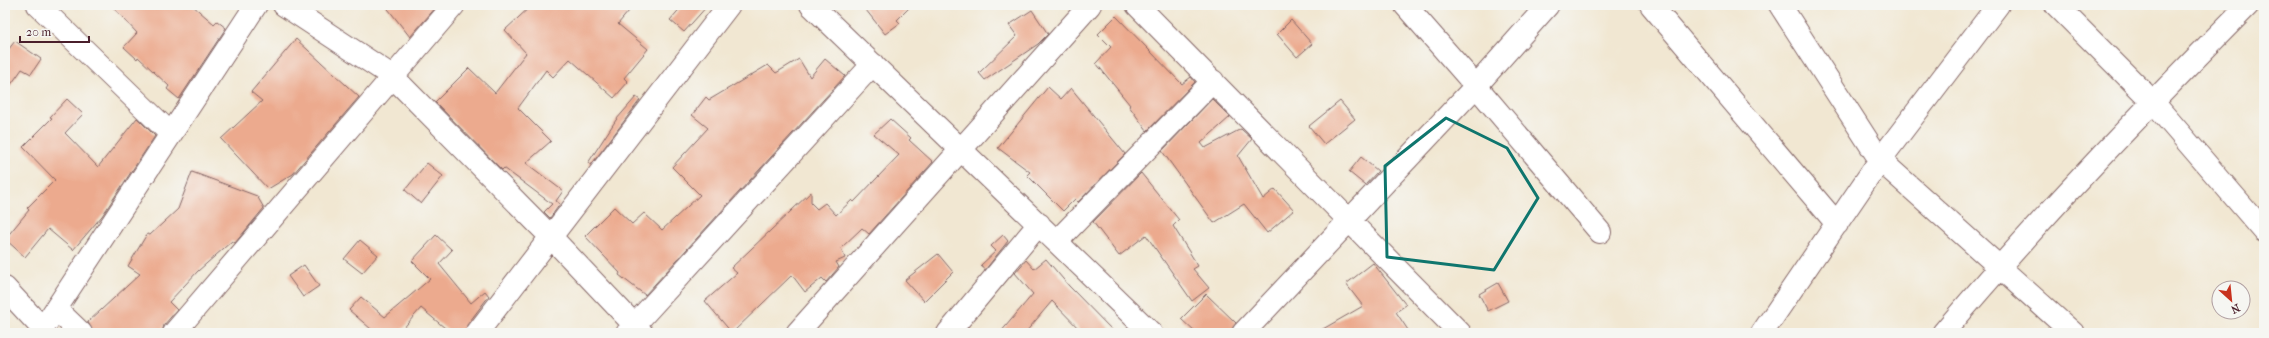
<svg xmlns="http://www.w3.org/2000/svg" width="2269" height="338" font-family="'IM FELL French Canon',serif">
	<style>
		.building { fill: #ecaa8e }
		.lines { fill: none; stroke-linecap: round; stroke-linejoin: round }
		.minor-casing { stroke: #846565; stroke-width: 24 }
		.minor { stroke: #fff; stroke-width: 22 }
		.marked { fill: none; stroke: #0f766e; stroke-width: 3; stroke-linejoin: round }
	</style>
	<rect width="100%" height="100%" fill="#f6f6f2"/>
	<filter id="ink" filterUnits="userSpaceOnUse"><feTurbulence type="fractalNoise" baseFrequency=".025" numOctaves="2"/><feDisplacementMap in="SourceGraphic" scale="8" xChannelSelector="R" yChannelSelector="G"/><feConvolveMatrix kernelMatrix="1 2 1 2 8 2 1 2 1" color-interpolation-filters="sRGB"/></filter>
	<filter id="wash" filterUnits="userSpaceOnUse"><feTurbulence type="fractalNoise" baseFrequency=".012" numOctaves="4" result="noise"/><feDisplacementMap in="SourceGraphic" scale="16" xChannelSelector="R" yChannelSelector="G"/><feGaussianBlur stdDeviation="0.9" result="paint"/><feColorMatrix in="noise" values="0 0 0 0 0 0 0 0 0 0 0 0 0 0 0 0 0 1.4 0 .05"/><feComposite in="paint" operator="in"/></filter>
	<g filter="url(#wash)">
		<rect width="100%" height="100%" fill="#f1e7d2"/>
		<g id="blocks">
			<path class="building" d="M111,5h81l22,19 3,-3 9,7 -47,71 -12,-10 2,-3 -31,-29 -1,2 -13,-12 13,-14z
				M385,5h53l-28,32z
				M532,5h102l-16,19 30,25 -24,29 4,4 -14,16 -44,-39 -17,18 -7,-7 -28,38 33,33 -25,22 37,28 -7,10 4,3 -10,14 -6,-6 8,-8 -48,-36 -2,2 -67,-68 34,-34 26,25 31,-40 -21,-23z
				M683,5h25l-24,27 -14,-12z
				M862,5h50l-15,15 3,3 -15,11z
				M1032,10l16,24 -10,10 -53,36 -6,-7 38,-37 -8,-11z
				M1116,16l66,68 9,-7 4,5 -48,49 -18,-25 1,-1 -34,-42 15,-16 -13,-13z
				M1291,20l21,24 -15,13 -20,-23z
				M296,39l63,58 -66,77 -25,15 -47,-50 41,-38 -11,-9z
				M15,41l26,18 -10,15 -9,-5 -17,24v-39z
				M799,59l11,18 15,-18 20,17 -200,219 -26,-20 1,-2 -35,-37 29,-29 18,17 12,-11 18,17 38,-35 -28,-28 36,-39 -16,-13 14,-18 3,3 59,-35 8,8z
				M1048,87l13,12 10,-11 54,66 -47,48 -3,-3 -12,12 -36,-36 3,-3 -32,-24z
				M636,97l4,3 -49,65 -3,-2 28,-43z
				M67,99l16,15 -18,19 33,34 39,-49 18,18 -53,80 -29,34 -25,-21 -23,28 -20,-18 24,-29 -2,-2 28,-28 -32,-33 29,-29 -2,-1z
				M1212,99l18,18 -29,26 4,5 36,-19 11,10 -14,17 25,43 12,-10 19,21 -27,23 -23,-29 -30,19 -52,-72z
				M1340,101l15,18 -31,25 -15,-18z
				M890,119l21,19 -2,2 24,22 -64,72 -7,-6 -21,20 4,10 -9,4 3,5 -13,15 -4,-4 -17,14 -13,-17 -60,58 -27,-32 32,-28 -6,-5 80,-76v11l6,6 8,-6 11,12 16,-15 2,2 45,-47 -25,-21z
				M1361,157l17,14 -13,14 -16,-13z
				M427,163l16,13 -22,28 -16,-14z
				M192,172l65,24 7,12 -29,35 -3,-2 -34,30 -29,31 8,8 -13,15 -2,8h-69l-5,-11 52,-48 -12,-8 19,-32 3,1 28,-26z
				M1141,173l38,47 -6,6 25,40 -5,3 16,19 -17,13 -46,-66 -27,21 -26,-34z
				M436,235l16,15 -13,14 32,39 14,-12 4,5 -22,29 -2,8h-14l-30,-25 -20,23 2,2h-37l5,-4 -22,-19 12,-13 24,20 45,-38 -18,-18z
				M1003,235l5,6 -23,29 -4,-5 15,-14 -5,-5z
				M360,240l18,15 -16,18 -18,-14z
				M938,254l15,18 -29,29 -19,-21z
				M1046,259l23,27 46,47h-32l-31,-32 -27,32h-25l33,-39 -18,-21 11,-13 8,9z
				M1373,263l33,42 -10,7 14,21h-94l47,-27 -17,-22z
				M304,265l15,21 -16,11 -15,-21z
				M1498,283l10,18 -20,10 -9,-17z
				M1206,294l30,29 -5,10h-35l-15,-14z"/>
		</g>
	</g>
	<g filter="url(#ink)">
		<use href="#blocks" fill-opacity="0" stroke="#846565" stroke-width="1"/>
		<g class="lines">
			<defs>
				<path id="minor" d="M38,5l133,129
					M284,5l108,71 159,161 91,96
					M811,5l340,328
					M1137,5l323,328
					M1548,5l-72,81 124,146
					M1651,5l186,219
					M1780,5l100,155 193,173
					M2056,5l96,96 112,130
					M1057,241l156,-160
					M5,288l38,41
					M56,309l25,24
					M40,333l216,-328
					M174,333l280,-328
					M477,333l252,-328
					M627,333l246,-269
					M797,333l293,-328
					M948,333l91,-109
					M1243,333l233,-247 -71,-81
					M1762,333l118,-173 118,-155
					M1943,333c96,-114 200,-222 305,-328"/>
			</defs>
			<use href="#minor" class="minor-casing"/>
			<use href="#minor" class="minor"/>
		</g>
	</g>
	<path class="marked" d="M1446,118l61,30 31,50 -44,72 -107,-13 -2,-91z"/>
	<rect width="2269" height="338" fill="none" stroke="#f6f6f2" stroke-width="20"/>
	<g transform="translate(2231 300) rotate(153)"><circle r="19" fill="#f6f6f2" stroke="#b1a0a2"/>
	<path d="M0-3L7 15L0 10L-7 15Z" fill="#c8321e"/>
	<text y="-6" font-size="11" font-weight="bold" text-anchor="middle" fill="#4a1f2b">N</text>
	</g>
	<path d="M20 36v6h69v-6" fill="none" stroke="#4a1f2b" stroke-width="2"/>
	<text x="26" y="36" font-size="12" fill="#4a1f2b" stroke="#f6f6f2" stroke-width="3" paint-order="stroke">20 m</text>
</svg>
